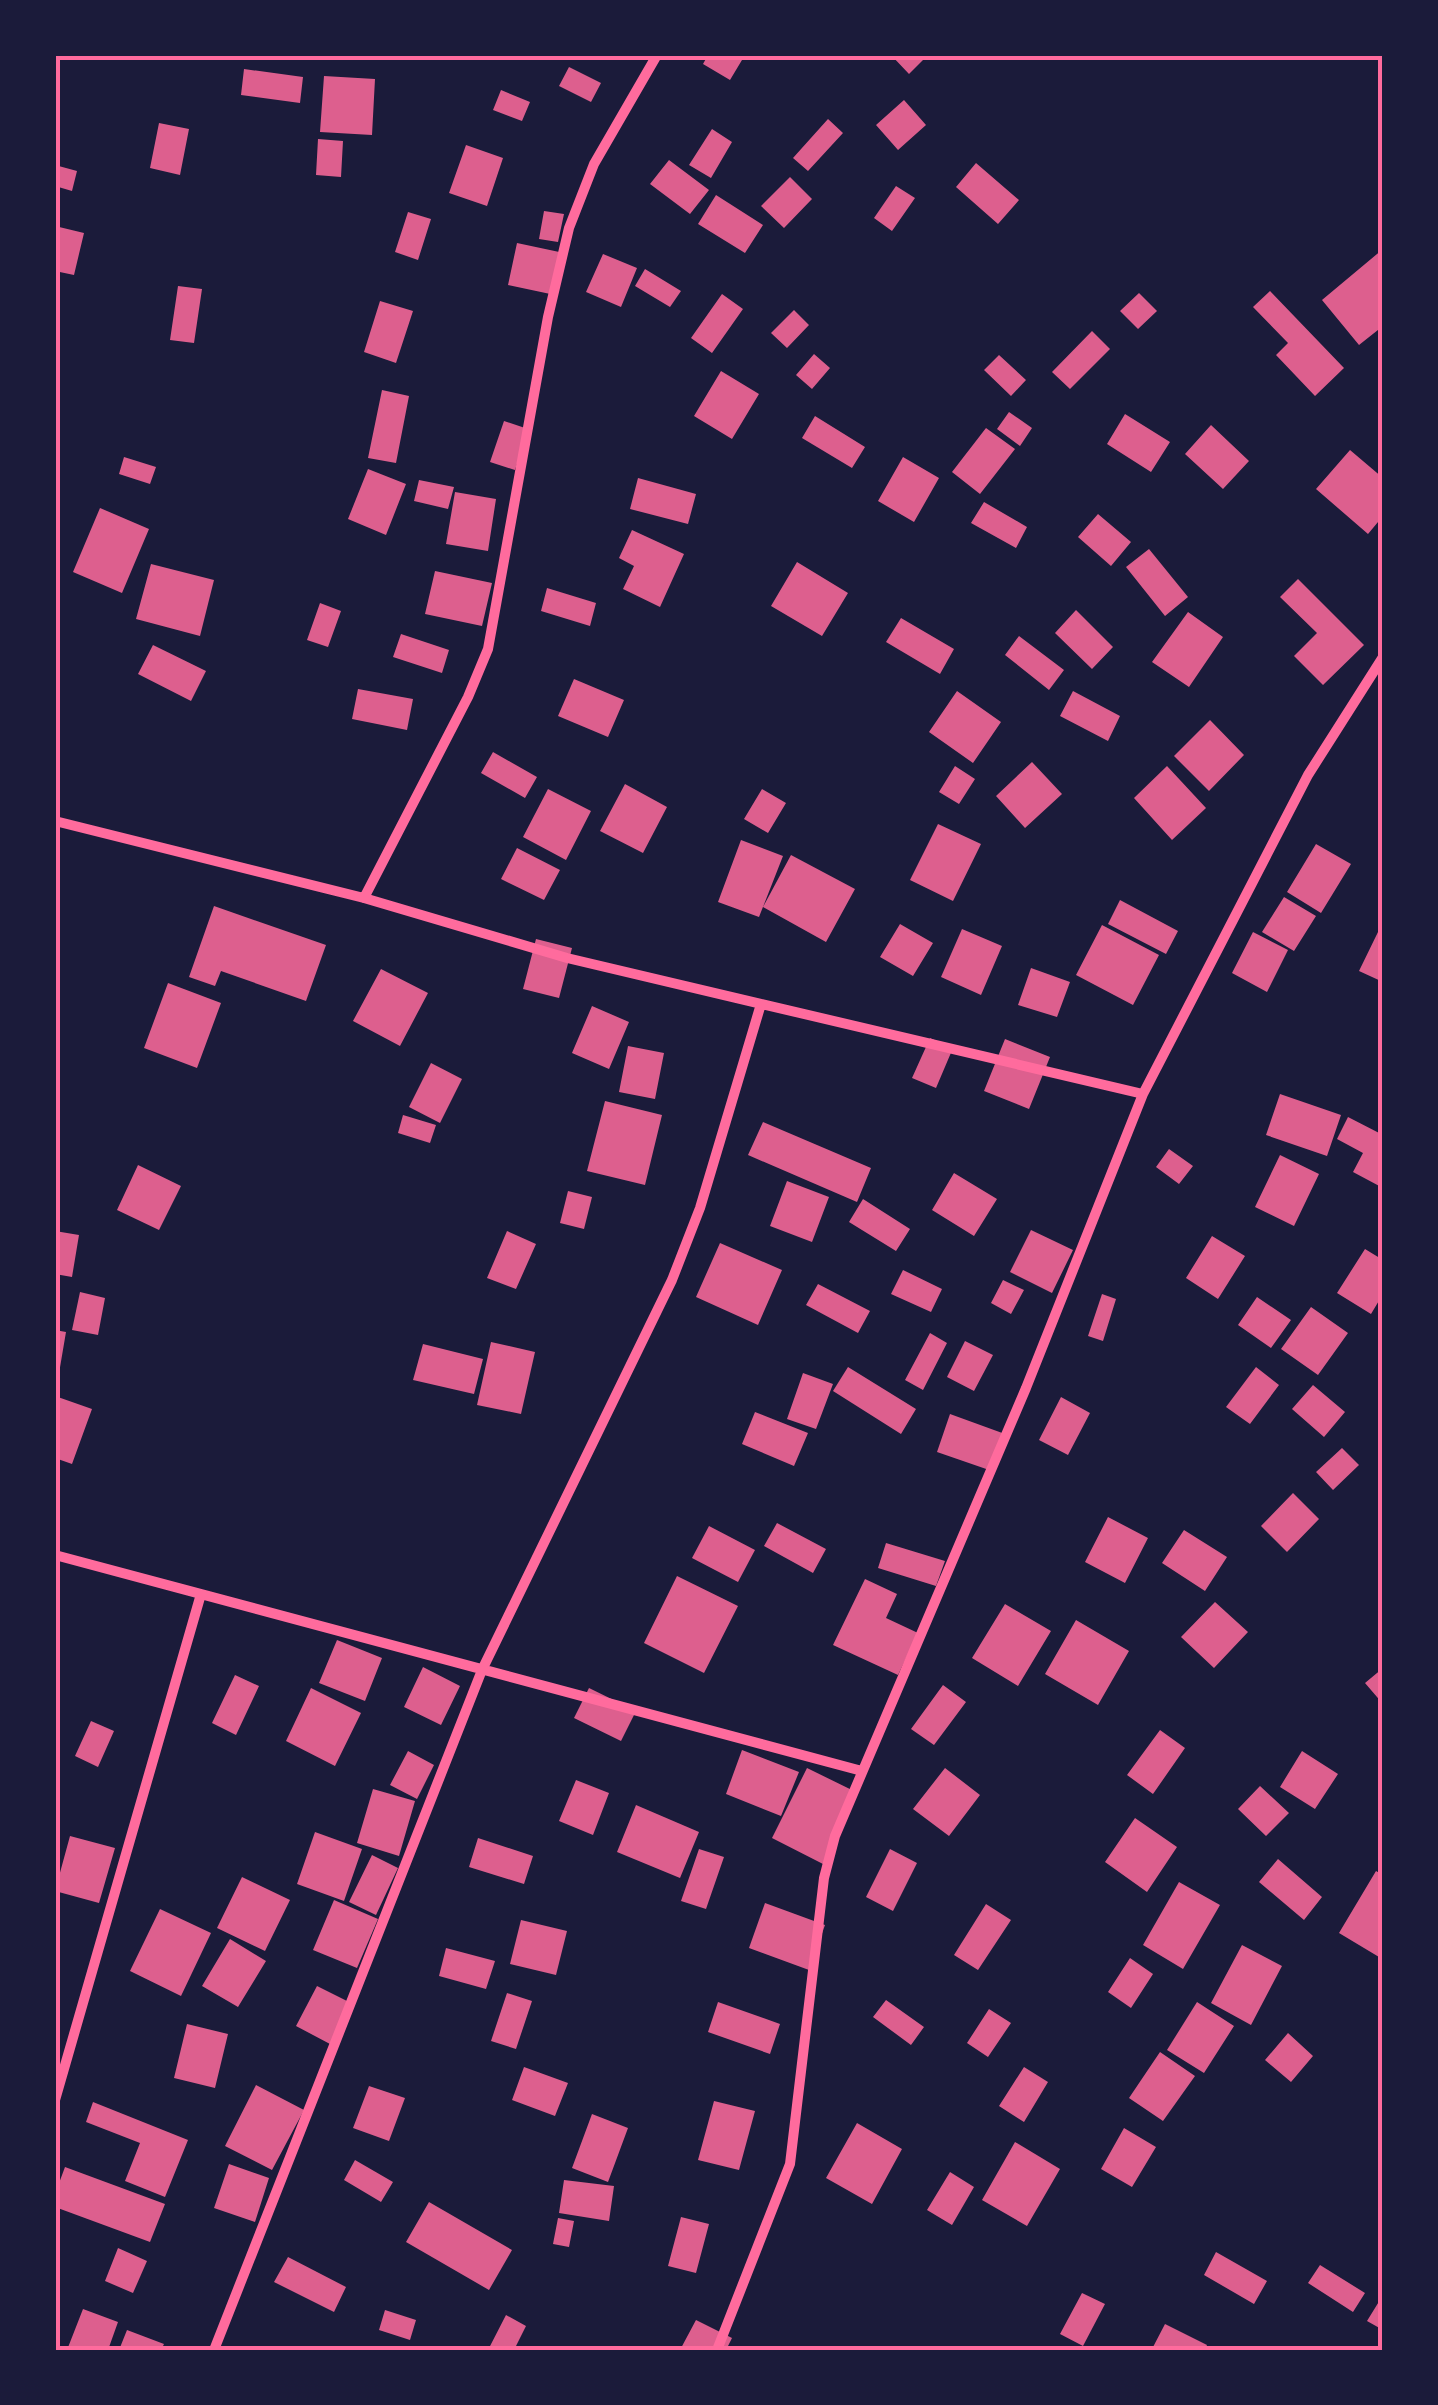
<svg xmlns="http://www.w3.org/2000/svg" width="1438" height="2405" font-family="'Noto Serif',serif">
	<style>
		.building { fill: #dd5f8e }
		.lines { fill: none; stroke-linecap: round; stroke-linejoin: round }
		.minor { stroke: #ff6b9d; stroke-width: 10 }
		.neatline { fill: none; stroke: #ff6b9d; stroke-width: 4 }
	</style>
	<rect width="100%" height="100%" fill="#1b1b3a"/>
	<path class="building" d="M708,55h37l-15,25 -27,-16z
		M891,55h37l-19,19z
		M569,67l32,16 -10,19 -32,-16z
		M244,69l59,8 -3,26 -59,-8z
		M324,76l51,3 -3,56 -52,-3z
		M501,90l29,12 -8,19 -29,-11z
		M904,100l22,25 -28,25 -22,-25z
		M828,119l15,14 -35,38 -15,-13z
		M159,123l30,6 -9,46 -30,-7z
		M712,129l20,13 -21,36 -22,-13z
		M318,139l25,2 -2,36 -25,-2z
		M466,145l37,13 -16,48 -38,-13z
		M669,160l40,30 -19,24 -40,-30z
		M976,163l43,37 -21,24 -42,-37z
		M55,165l22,6 -5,20 -17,-5z
		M790,177l22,22 -28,29 -23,-22z
		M896,186l19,12 -23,33 -18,-13z
		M716,195l47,30 -18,28 -47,-29z
		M544,211l20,3 -6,28 -19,-3z
		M408,212l23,7 -13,41 -23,-8z
		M55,226l29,7 -10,42 -19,-4z
		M517,243l47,10 -9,42 -47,-10z
		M1383,249v77l-24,19 -37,-45z
		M603,254l34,14 -16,39 -35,-15z
		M645,269l36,22 -11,16 -35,-21z
		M178,286l24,3 -8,54 -24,-3z
		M1270,291l74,77 -29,28 -39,-41 12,-12 -35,-36z
		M1139,293l18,18 -19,18 -18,-18z
		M722,294l21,15 -31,44 -21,-15z
		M380,301l33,10 -17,52 -32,-11z
		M794,310l15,15 -22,23 -16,-15z
		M1092,331l18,18 -40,40 -18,-17z
		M814,354l16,14 -18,21 -16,-14z
		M999,355l27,25 -15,16 -27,-26z
		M721,371l38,23 -27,45 -38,-23z
		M382,390l27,6 -13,67 -28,-5z
		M1009,412l23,16 -12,18 -23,-17z
		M1125,414l45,28 -19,30 -44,-28z
		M815,416l50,31 -13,21 -50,-30z
		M504,421l24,8 -13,41 -25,-8z
		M1211,425l38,36 -26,28 -38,-35z
		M986,428l29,21 -35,45 -28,-22z
		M1350,450l33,28v38l-15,18 -52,-45z
		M124,457l32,10 -6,17 -31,-10z
		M903,457l36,21 -25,44 -36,-21z
		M368,469l38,15 -20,51 -38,-16z
		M638,478l58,16 -8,30 -58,-15z
		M419,480l35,7 -6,22 -34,-8z
		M455,492l41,7 -8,52 -42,-7z
		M984,502l43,25 -11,21 -45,-25z
		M100,508l49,21 -27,64 -49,-21z
		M1098,514l33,28 -20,24 -33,-29z
		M632,530l52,24 -24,53 -37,-18 11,-23 -15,-8z
		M1149,549l39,48 -23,19 -39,-49z
		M797,562l51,31 -26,43 -51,-30z
		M151,564l63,16 -14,56 -64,-17z
		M435,571l57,12 -10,43 -57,-12z
		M1298,579l66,66 -41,40 -29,-29 23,-23 -37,-36z
		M547,588l49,15 -6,23 -49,-15z
		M320,603l21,8 -13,36 -21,-7z
		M1076,610l37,37 -21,22 -37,-36z
		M1188,612l35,25 -34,50 -37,-25z
		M901,618l53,31 -14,25 -54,-32z
		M401,634l48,16 -7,23 -49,-16z
		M1019,636l45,34 -15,20 -44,-35z
		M153,645l53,26 -15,30 -53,-27z
		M574,679l50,21 -16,37 -50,-21z
		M358,689l55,10 -6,31 -55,-11z
		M957,691l44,31 -28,41 -44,-31z
		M1073,691l47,25 -12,25 -48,-25z
		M1210,720l34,35 -35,36 -35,-35z
		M493,752l44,25 -12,21 -44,-25z
		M1032,762l30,32 -37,34 -29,-32z
		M955,766l20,13 -16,25 -20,-12z
		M1167,766l39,42 -34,32 -38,-42z
		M625,784l42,23 -24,46 -43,-22z
		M548,789l43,22 -25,49 -43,-23z
		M762,789l24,14 -18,30 -24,-14z
		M938,824l43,20 -28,57 -43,-21z
		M741,840l42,16 -24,61 -41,-15z
		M1316,844l35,20 -30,49 -34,-21z
		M517,848l43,22 -16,30 -43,-21z
		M791,855l64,34 -29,53 -63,-35z
		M1284,897l32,19 -22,35 -32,-19z
		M1120,900l58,31 -12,23 -58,-30z
		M214,906l112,39 -20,56 -85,-30 -6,15 -26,-9z
		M900,924l33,19 -20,33 -33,-19z
		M1102,925l57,30 -26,50 -57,-30z
		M962,929l40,17 -21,49 -40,-18z
		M1253,932l35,18 -21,42 -35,-19z
		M1378,932l5,3v47l-24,-11z
		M536,939l36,9 -13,50 -36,-9z
		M1031,968l39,14 -13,35 -39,-12z
		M381,969l47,24 -28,53 -47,-25z
		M168,983l53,20 -24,65 -53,-20z
		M592,1006l37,16 -20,47 -37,-16z
		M930,1038l23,10 -17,40 -24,-10z
		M1005,1039l45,18 -21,52 -45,-18z
		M628,1046l36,7 -9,46 -36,-7z
		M431,1063l31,16 -22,44 -31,-16z
		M1280,1094l61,21 -14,41 -61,-21z
		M605,1101l57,14 -17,70 -58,-14z
		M403,1115l33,10 -6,18 -32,-10z
		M1348,1117l35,18v53l-30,-16 10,-19 -26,-14z
		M763,1122l108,46 -14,34 -109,-47z
		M1169,1149l24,17 -14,18 -23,-17z
		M1280,1155l39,19 -25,52 -39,-19z
		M138,1165l43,21 -22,44 -42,-20z
		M954,1173l43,26 -23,37 -42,-26z
		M787,1181l42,16 -17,45 -42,-16z
		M568,1191l24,6 -8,32 -24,-6z
		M863,1199l47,30 -14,22 -47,-29z
		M1031,1230l42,20 -21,43 -42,-21z
		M55,1231l24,4 -7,42 -17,-3z
		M507,1231l29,13 -20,45 -29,-11z
		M1212,1236l33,20 -27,43 -32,-21z
		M720,1243l62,27 -24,55 -62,-28z
		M1365,1249l18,11v34l-12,20 -34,-21z
		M903,1270l39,19 -11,23 -40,-18z
		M1003,1280l21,10 -13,24 -20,-11z
		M818,1284l52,27 -12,22 -52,-28z
		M80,1292l25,6 -7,37 -26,-5z
		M1102,1294l14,5 -13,42 -15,-5z
		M1257,1297l34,23 -20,28 -33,-23z
		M1311,1307l37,26 -30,42 -37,-26z
		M55,1330l11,2 -9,53 -2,-1z
		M930,1333l17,10 -24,47 -18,-10z
		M965,1341l28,14 -19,36 -27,-14z
		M491,1342l44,10 -14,62 -44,-9z
		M423,1344l60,15 -9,35 -61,-14z
		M848,1367l68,42 -15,25 -68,-43z
		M1256,1367l23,18 -29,39 -24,-17z
		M803,1373l30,11 -17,45 -29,-10z
		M1313,1385l32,27 -21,25 -32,-28z
		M55,1396l37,13 -20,55 -17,-6z
		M1061,1397l29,16 -22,42 -29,-15z
		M755,1412l53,21 -14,33 -52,-22z
		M950,1414l55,20 -13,37 -55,-19z
		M1342,1448l17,17 -26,25 -17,-18z
		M1293,1493l26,26 -32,33 -26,-26z
		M1108,1517l40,21 -23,45 -40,-21z
		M777,1523l49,26 -13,24 -49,-27z
		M709,1526l46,24 -17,32 -46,-24z
		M1184,1530l43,27 -22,34 -43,-28z
		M886,1543l59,18 -9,25 -58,-18z
		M677,1576l61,30 -34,67 -60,-30z
		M865,1579l32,15 -11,24 32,15 -20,42 -65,-30z
		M1215,1602l33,30 -34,36 -33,-31z
		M1005,1604l46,27 -33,55 -46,-28z
		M1076,1620l53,31 -31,54 -53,-31z
		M337,1640l45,18 -17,43 -46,-18z
		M423,1667l37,19 -19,39 -37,-18z
		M1383,1668v36l-18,-21z
		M235,1675l24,11 -23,49 -24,-12z
		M943,1685l23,17 -32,43 -23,-16z
		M311,1688l50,25 -26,53 -49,-25z
		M589,1688l47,23 -15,30 -47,-23z
		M91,1721l23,10 -16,36 -23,-11z
		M1160,1730l25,18 -32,46 -26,-19z
		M742,1750l57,22 -18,44 -55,-22z
		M408,1751l26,14 -17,34 -27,-14z
		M1302,1751l36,23 -23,35 -35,-22z
		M807,1768l51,25 -35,71 -51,-26z
		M945,1768l35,27 -31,41 -36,-27z
		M576,1780l33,13 -16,42 -34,-14z
		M1260,1786l29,27 -23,23 -28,-27z
		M373,1789l42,12 -16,55 -42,-13z
		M636,1805l63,27 -19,46 -63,-26z
		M1135,1818l42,29 -30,45 -42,-30z
		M315,1832l47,17 -18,52 -47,-17z
		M70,1836l45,12 -16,55 -44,-12z
		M478,1838l55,18 -9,28 -55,-17z
		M699,1849l25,8 -18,52 -25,-8z
		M890,1849l27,14 -24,48 -27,-14z
		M372,1855l26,13 -22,47 -27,-13z
		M1278,1859l44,38 -18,23 -45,-38z
		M1376,1871l7,4v74l-4,8 -40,-24z
		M242,1877l48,23 -25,51 -48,-23z
		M1179,1882l41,23 -37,64 -40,-24z
		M334,1900l44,19 -21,49 -44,-18z
		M765,1903l60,22 -16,45 -60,-22z
		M986,1904l25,16 -33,50 -24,-15z
		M160,1909l51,24 -30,63 -51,-25z
		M521,1920l46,11 -11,44 -46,-11z
		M230,1939l36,22 -28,46 -36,-21z
		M1242,1945l40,21 -31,59 -40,-22z
		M446,1948l49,13 -9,28 -47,-13z
		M1130,1958l23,16 -22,34 -23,-16z
		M317,1986l34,17 -21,41 -34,-18z
		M507,1993l25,8 -16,48 -25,-8z
		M886,2000l38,27 -13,18 -38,-28z
		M718,2002l62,22 -10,30 -62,-22z
		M1197,2002l37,24 -30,47 -37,-23z
		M989,2009l22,14 -23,34 -21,-14z
		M187,2024l41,10 -13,54 -41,-10z
		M1288,2033l25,23 -22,26 -26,-22z
		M1160,2052l35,24 -32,45 -34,-23z
		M524,2067l44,16 -13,33 -43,-16z
		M1024,2067l24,15 -24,40 -25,-16z
		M256,2085l48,25 -32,60 -47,-24z
		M369,2086l36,12 -16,43 -36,-13z
		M714,2101l41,10 -16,59 -41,-10z
		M93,2102l95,38 -23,57 -40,-16 15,-38 -54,-21z
		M592,2114l36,14 -20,54 -36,-14z
		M857,2123l45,26 -30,55 -46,-26z
		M1124,2128l32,19 -24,40 -31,-18z
		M1015,2142l45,27 -33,57 -45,-26z
		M355,2160l38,22 -12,20 -37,-22z
		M229,2164l40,14 -14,44 -41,-14z
		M65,2167l100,37 -15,38 -95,-35v-13z
		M950,2172l24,15 -22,38 -25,-15z
		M564,2180l50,6 -5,35 -50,-8z
		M429,2202l83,48 -23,40 -83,-48z
		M681,2217l28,7 -13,49 -28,-7z
		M558,2218l16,3 -5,26 -16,-3z
		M118,2248l29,13 -14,32 -28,-12z
		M1216,2252l51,29 -13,23 -50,-29z
		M288,2257l58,30 -12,25 -60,-30z
		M1320,2265l45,28 -12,19 -45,-29z
		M1082,2293l23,11 -22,42 -23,-12z
		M1383,2295v35l-16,-9z
		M83,2309l35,13 -10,28h-41z
		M385,2310l31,10 -6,20 -31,-10z
		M506,2315l20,11 -12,24h-26z
		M696,2320l36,18 -6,12h-46z
		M1165,2324l42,21 -2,5 -53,-1z
		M127,2330l37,14 -3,6h-42z"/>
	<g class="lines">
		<path class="minor" d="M55,821l309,77 203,60 576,136
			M364,898l104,-201 20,-48 60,-332 21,-89 25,-64 63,-109
			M55,1555l807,216
			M55,2100l146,-506
			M214,2350l268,-680 190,-390 28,-72 61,-204
			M717,2350l73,-186 34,-286 11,-42 191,-448 117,-294 165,-319 75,-118"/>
	</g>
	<rect width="1438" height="2405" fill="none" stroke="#1b1b3a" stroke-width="115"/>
	<rect x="58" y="58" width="1322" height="2290" class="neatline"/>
</svg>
